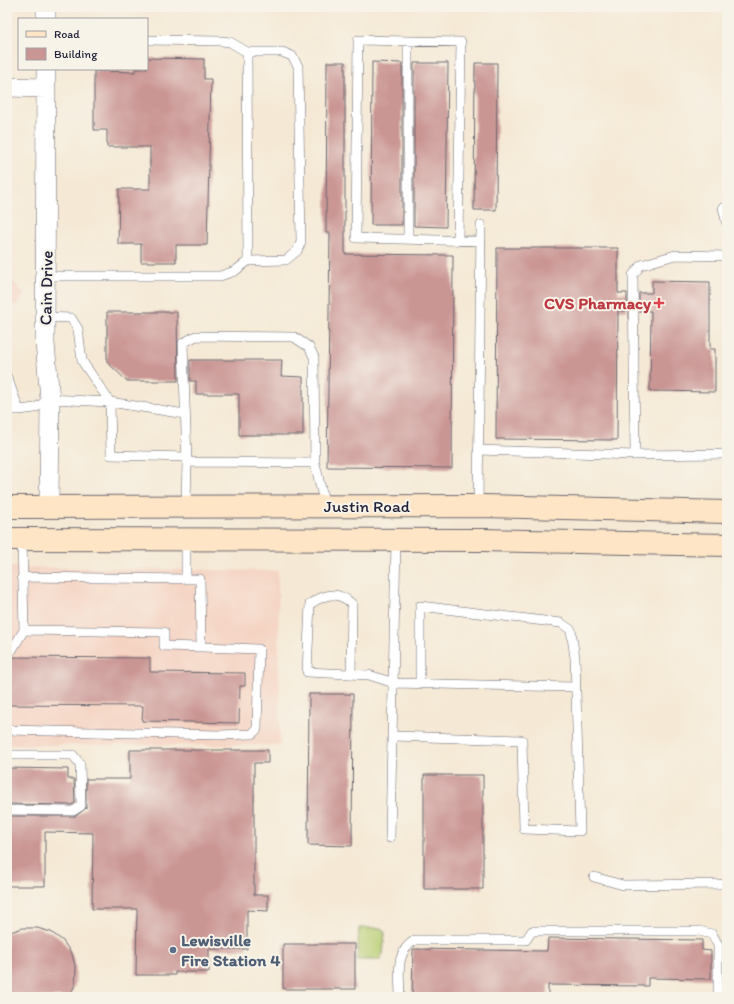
<svg xmlns="http://www.w3.org/2000/svg" width="734" height="1004" font-family="Itim,sans-serif">
	<style>
		.built { fill: #f5d3c2 }
		.green { fill: #b8ce72; stroke: #6d7856 }
		.building { fill: #ca9694 }
		.lines { fill: none; stroke-linecap: round; stroke-linejoin: round }
		.service-casing { stroke: #6c6871; stroke-width: 10 }
		.minor-casing { stroke: #6c6871; stroke-width: 20 }
		.secondary-casing { stroke: #6c6871; stroke-width: 24 }
		.service { stroke: #fff; stroke-width: 9 }
		.minor { stroke: #fff; stroke-width: 19 }
		.secondary { stroke: #fde5c5; stroke-width: 22 }
		.health-dot { fill: #e0444e; stroke: #f7f3e8; stroke-width: 1.5 }
		.service-dot { fill: #5c6f8a; stroke: #f7f3e8; stroke-width: 1.5 }
		.labels { text-anchor: middle; stroke-width: 4; stroke-linejoin: round; paint-order: stroke }
		.street-label { font-size: 17px; fill: #22223b; stroke: #f7f3e8 }
		.health-label { font-size: 17px; font-weight: bold; fill: #be3a42; stroke: #f7f3e8; text-anchor: end }
		.service-label { font-size: 17px; font-weight: bold; fill: #4e5e75; stroke: #f7f3e8; text-anchor: start }
	</style>
	<rect width="100%" height="100%" fill="#f7f3e8"/>
	<filter id="ink" filterUnits="userSpaceOnUse"><feTurbulence type="fractalNoise" baseFrequency=".025" numOctaves="2"/><feDisplacementMap in="SourceGraphic" scale="8" xChannelSelector="R" yChannelSelector="G"/><feConvolveMatrix kernelMatrix="1 2 1 2 8 2 1 2 1" color-interpolation-filters="sRGB"/></filter>
	<filter id="wash" filterUnits="userSpaceOnUse"><feTurbulence type="fractalNoise" baseFrequency=".012" numOctaves="4" result="noise"/><feDisplacementMap in="SourceGraphic" scale="16" xChannelSelector="R" yChannelSelector="G"/><feGaussianBlur stdDeviation="0.9" result="paint"/><feColorMatrix in="noise" values="0 0 0 0 0 0 0 0 0 0 0 0 0 0 0 0 0 1.4 0 .05"/><feComposite in="paint" operator="in"/></filter>
	<g filter="url(#wash)">
		<rect width="100%" height="100%" fill="#f5e9d5"/>
		<path class="built" d="M7,276l17,17 -6,12h-11z
			M7,567l271,4 2,174h-273z"/>
		<path class="green" d="M359,928h22l4,5 -2,21 -4,6h-22z"/>
		<g id="blocks">
			<path class="building" d="M147,58l57,1v20h7l-4,166h-31v17h-35v-18h-23l1,-55h31v-42h-43v-17h-13v-59l41,1v-3h12z
				M327,62h18v192l108,1 -1,213 -125,-1 3,-234h-4z
				M372,62l30,1v162h-31z
				M414,63h34l-2,164 -32,-1z
				M475,63h22l-1,147h-22z
				M497,248h121v45h9v18h-9l-1,129 -121,-1z
				M652,281l58,1v67h5v43l-65,-1 1,-80h-12v-18h13z
				M107,312h70l1,69h-51l-20,-19z
				M190,360h92l-1,16 22,1v58h-64v-41h-43v-13h-6z
				M7,657l143,1v14l95,1v13h-5l-1,37 -97,-2 1,-15 -136,-1z
				M309,694h44l-1,152 -44,-1z
				M130,750h138v13h-14v132h14v16l-21,-1v39h-38v23h-34v3h-39l1,-66h-45l1,-76 -48,-1v54h-38v-70h69l10,-8v-29h44z
				M7,768l61,1v10h6l1,24 -4,2 -64,-1z
				M424,775h59v114h-59z
				M23,928h14l14,4 12,9 9,13 4,15 -1,16 -6,12h-62v-64z
				M548,938l154,2v10l9,1v28l-63,-1v8l-100,-1v12h-136l1,-48 134,2z
				M283,944h72v45h-72z"/>
		</g>
	</g>
	<g filter="url(#ink)">
		<use href="#blocks" fill-opacity="0" stroke="#6c6871" stroke-width="1"/>
		<g class="lines">
			<defs>
				<path id="service" d="M408,41v198
					M247,52l1,209
					M727,207l-4,1 4,16
					M458,241l3,-199 -103,-2 -2,198c41,1 83,2 124,3
					M46,276h174l15,-5 13,-10 38,-1 11,-9 4,-9 -3,-176 -6,-10 -10,-4h-35l-17,-10 -9,-1 -74,-1
					M46,317l25,1 7,11 4,32 28,41 1,53 75,2
					M7,377l12,33 16,-2 15,-9 60,3 75,12
					M7,410h12
					M478,450l157,5 92,-1
					M635,455l-2,-180 8,-10 34,-10 52,1
					M187,462l128,1
					M186,505l1,-43 -4,-119 13,-7 98,1 15,10 5,10 1,106 10,43
					M478,506l3,-281
					M22,539l2,91 140,2v14l37,1 -1,-68h-14v-39
					M22,577l164,2
					M7,649l5,1 12,-20
					M351,674l1,-70c-14,-14 -27,-10 -42,0l-3,68 62,3 25,8 182,4
					M7,730l212,5 33,-1 5,-5 2,-80 -58,-2
					M393,736l129,4 2,89 56,2 -5,-173 -4,-28 -10,-7 -141,-17v78
					M7,755h66l7,9 1,42 -8,5 -66,-1
					M390,838l6,-298
					M594,877l29,8 104,-1
					M400,997c0,-22 -6,-44 15,-57h111l6,-9h167l13,3 6,11v52"/>
				<path id="minor" d="M46,19v-12
					M46,69l-1,274 5,56 -1,107
					M7,87l39,1"/>
				<path id="secondary" d="M7,507l476,-1 244,6
					M7,539l476,1 244,5"/>
			</defs>
			<use href="#service" class="service-casing"/>
			<use href="#minor" class="minor-casing"/>
			<use href="#secondary" class="secondary-casing"/>
			<use href="#service" class="service"/>
			<use href="#minor" class="minor"/>
			<use href="#secondary" class="secondary"/>
		</g>
	</g>
	<path class="health-dot" d="M657 297h4v4h4v4h-4v4h-4v-4h-4v-4h4z"/>
	<circle class="service-dot" cx="173" cy="950" r="4"/>
	<g class="labels">
		<g class="street-label">
			<text transform="translate(46 288) rotate(-89)" y="6">Cain Drive</text>
			<text x="367" y="512">Justin Road</text>
		</g>
		<g class="health-label">
			<text x="651" y="309">CVS Pharmacy</text>
		</g>
		<g class="service-label">
			<text x="181" y="946">Lewisville<tspan x="181" dy="20">Fire Station 4</tspan></text>
		</g>
	</g>
	<rect width="734" height="1004" fill="none" stroke="#f7f3e8" stroke-width="24"/>
	<rect x="18" y="18" width="130" height="52" fill="#f7f3e8" stroke="#a29fa3"/>
	<rect x="26" y="31" width="20" height="6" fill="#fde5c5" stroke="#a29fa3"/>
	<text x="54" y="38" font-size="12" fill="#22223b">Road</text>
	<rect x="26" y="48" width="20" height="12" fill="#ca9694" stroke="#a29fa3"/>
	<text x="54" y="58" font-size="12" fill="#22223b">Building</text>
</svg>
